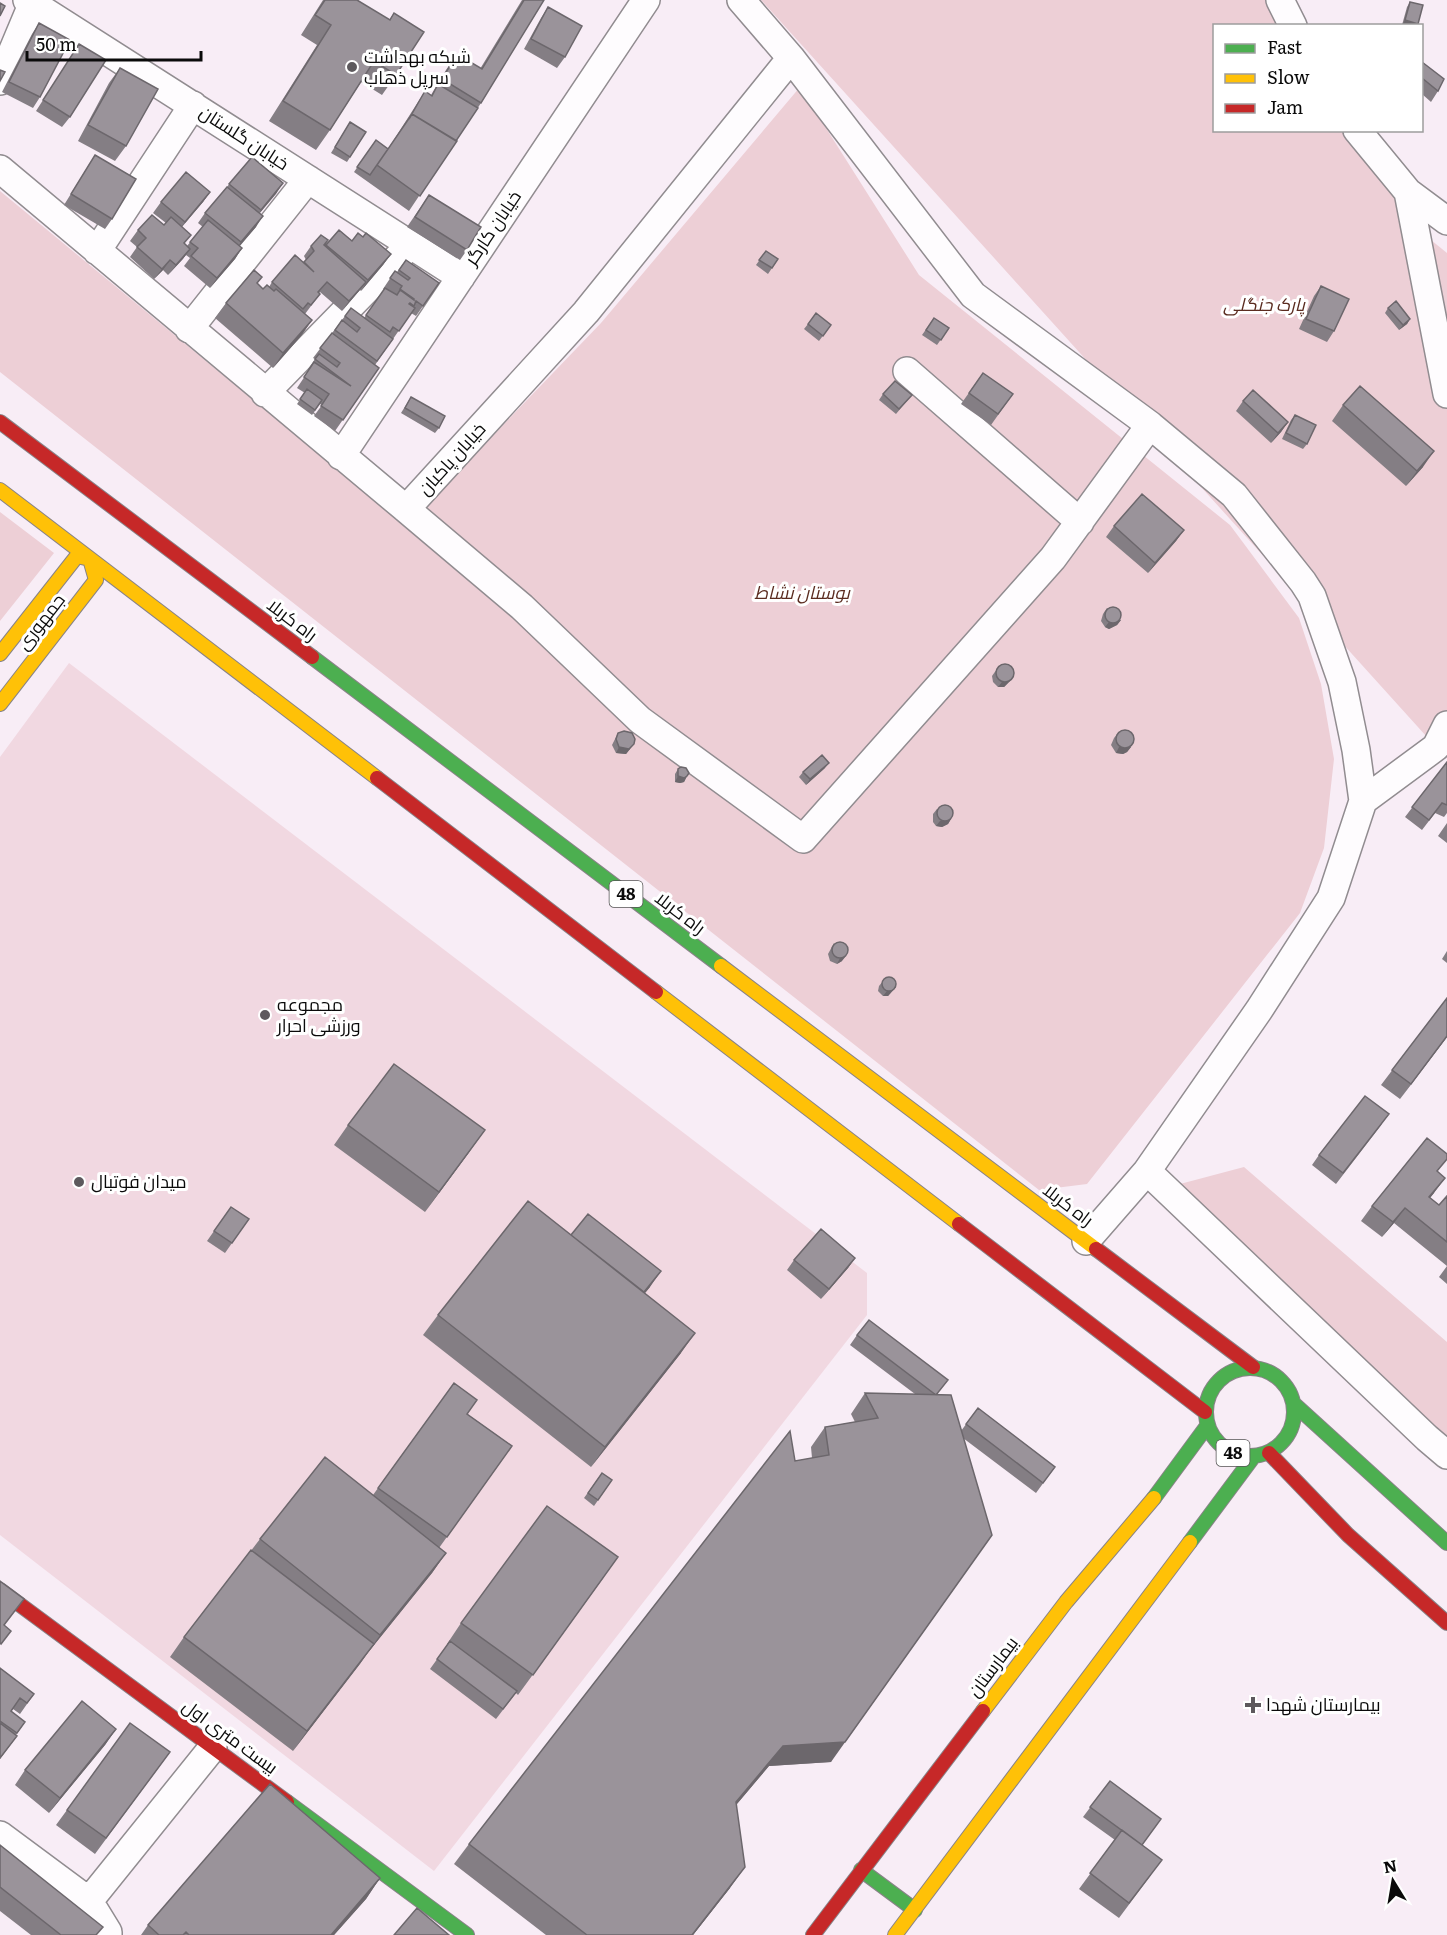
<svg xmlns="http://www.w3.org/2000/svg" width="1447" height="1935" font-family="Literata,Cairo,serif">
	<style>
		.park { fill: #edcfd6 }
		.pitch { fill: #f1d8e1 }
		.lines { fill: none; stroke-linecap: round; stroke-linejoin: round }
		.street-casing { stroke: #918c90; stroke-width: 30 }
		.fast-casing { stroke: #888387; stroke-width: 16 }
		.slow-casing { stroke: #888387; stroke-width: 16 }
		.jam-casing { stroke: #888387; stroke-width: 16 }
		.street { stroke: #fefcfe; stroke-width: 27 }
		.fast { stroke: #4caf50; stroke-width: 14 }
		.slow { stroke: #ffc107; stroke-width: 14 }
		.jam { stroke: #c62828; stroke-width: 14 }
		.wall { fill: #847e84 }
		.shaded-wall { fill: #6c676c }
		.building { fill: #9a939a; stroke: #6c676c; stroke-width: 1.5 }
		.poi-dot { fill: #5d595d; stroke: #fff; stroke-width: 2 }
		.labels { text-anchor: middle; stroke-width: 6; stroke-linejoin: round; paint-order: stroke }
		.shield { fill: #fff; stroke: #545454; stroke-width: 1.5 }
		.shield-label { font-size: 16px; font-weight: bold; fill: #0a0a0a }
		.poi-label { font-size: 18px; fill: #0a0a0a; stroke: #fff; text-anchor: start }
		.street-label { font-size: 18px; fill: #0a0a0a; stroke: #fff }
		.park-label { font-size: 18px; font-style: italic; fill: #5b2c20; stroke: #fff }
	</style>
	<rect width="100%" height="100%" fill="#f8edf6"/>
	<path class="park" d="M761,0h510l16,25 -73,1v104l140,1 61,96 32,26v503l-11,-9z
		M800,87l119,188 311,250 69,93 22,66 13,75 -10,89 -24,65 -213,271 -48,6 -1039,-818v-181l406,335 195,-203z
		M0,512l54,41 -54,68z
		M1244,1167l203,175v94l-13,-11 -254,-241z"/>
	<path class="pitch" d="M69,663l798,610v42l-433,556 -434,-336v-778z"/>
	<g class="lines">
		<defs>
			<path id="street" d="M27,0l434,277
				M741,0l50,58 182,237 177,130 84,70 69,87 9,14 30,86 14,68 7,51
				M1280,0l13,26
				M0,81l34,-81
				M1357,130l51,62 39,202
				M0,169l406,340 180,-197 205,-254
				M1408,192l39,29
				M97,251l96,-146
				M189,329l119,-150
				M907,371l173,151
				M265,393l145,-148
				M341,456l305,-456
				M406,509l116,98 118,113 163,119 250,-281 97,-133
				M1147,1171l280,267 20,17
				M1086,1241l61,-70 112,-161 72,-112 32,-97 73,-54 11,-22
				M0,1835l89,66 19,31v3
				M89,1901l124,-154"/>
			<path id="fast" d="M312,657l409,309
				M1206 1412a44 44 0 1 1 88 0a44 44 0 1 1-88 0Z
				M1294,1404l153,139
				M1154,1498l53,-72
				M1190,1542l64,-86
				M287,1802l180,133
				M861,1870l54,40"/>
			<path id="slow" d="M0,490l377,288
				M0,654l77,-98 13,3 6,21 -96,124
				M721,966l375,283
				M656,992l303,232
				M983,1711l83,-109 88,-104
				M895,1935l295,-393"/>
			<path id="jam" d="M0,422l312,235
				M377,778l279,214
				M959,1224l246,188
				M1096,1249l157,118
				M1269,1453l79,82 99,88
				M0,1590l287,212
				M813,1935l170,-224"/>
		</defs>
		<use href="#street" class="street-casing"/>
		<use href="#fast" class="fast-casing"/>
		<use href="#slow" class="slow-casing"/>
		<use href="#jam" class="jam-casing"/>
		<use href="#street" class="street"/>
		<use href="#fast" class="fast"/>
		<use href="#slow" class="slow"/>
		<use href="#jam" class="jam"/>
	</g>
	<path class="wall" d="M323,0h34l32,20 5,-7 2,62 -14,20 -21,-13 -31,48 -14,20 -47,-29 48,-76 -16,-10z
		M522,0h22l-63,103 -72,108 -55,-39 22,-32 12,9 37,-58 6,4 15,-25 11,-16 23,15z
		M1410,2l13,3 -21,20 5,-18z
		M548,7l17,50 -8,11 -33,-19 17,-31z
		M39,23l1,74 -7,11 -31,-16 30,-58z
		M79,44l-9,73 -8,10 -26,-16z
		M1422,62l16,29 -7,11 -9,-8z
		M120,68l6,78 -11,15 -37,-20 31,-58z
		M350,122l16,10 -19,30 -16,-9z
		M95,155l17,64 -7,10 -41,-24z
		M252,157l31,26 -24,30 -3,14 -17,19 3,2 -7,11 -25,29 -26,-22 6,-8 -4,-3 -18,20 -5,-5 -9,9 -24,-22 7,-10 -7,-6 8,-11 26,-5 2,-2 -13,-10 8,-11 49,-10 -7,10 -21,25 3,17 2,2 16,-19 -5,-4 7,-10z
		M429,195l38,55 -7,10 -53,-33z
		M339,230l13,11 11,-4 28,17 -8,11 -22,26 -1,-1 -18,21 -22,-19 -1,1 1,1 -15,20 7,6 -11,16 -28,32 -58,-50 11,-15 36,-26 -5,6 6,6 6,-2 3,-5 32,-19 2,-3 -2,-4 7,-10 13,-1 1,1z
		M766,251l12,8 -10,15 -12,-9z
		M406,260l33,23 -23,33 -5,-3 -36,52 4,3 -44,63 -21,-15 8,-11 -2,-1 -8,11 -15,-11 8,-11 -8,-5 12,-18 -1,-1 7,-10 -2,-1 32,-42 19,2 20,-28 -1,-1 12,-18 2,1z
		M1321,286l13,45 -7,11 -28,-13 15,-33z
		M1388,308l22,11 -3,5 -8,6 -14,-17z
		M934,318l15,10 -12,17 -15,-10z
		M808,324l23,1 -12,16 -15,-12z
		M983,373l30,21 -22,31 -30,-21z
		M883,394l29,1 -16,19 -17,-14z
		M411,397l28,31 -4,5 -34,-20z
		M1243,401l45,21 -7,10 -10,11 -35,-32z
		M1343,405l80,62 -17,19 -74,-65z
		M1295,415l12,29 -4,5 -21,-10 9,-19z
		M1114,526l70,4 -8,11 -28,32 -42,-36z
		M1107,608l14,12 -4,5 -8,4 -4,-2 -4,-6 2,-7z
		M999,666l14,11 -4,5 -5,5h-6l-5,-5 -1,-6z
		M618,733l12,16 -4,5 -10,-1 -4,-8z
		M1118,733l13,14 -4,5 -4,2 -7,-1 -5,-8 3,-7z
		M1447,762v51l-3,4 -9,-4 -13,17 -17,-13z
		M825,768l-19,17 -7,-8 4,-5z
		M678,769l9,7 -3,6 -4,1 -5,-1v-8z
		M937,809l14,10 -3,5 -6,3 -6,-1 -3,-4v-8z
		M1447,823v20l-9,-7z
		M834,943l8,18 -5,3 -7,-3 -2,-7z
		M1447,951v12l-5,-4z
		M883,981l13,6 -8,9h-5l-5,-5 1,-5z
		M1447,998v39l-47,62 -19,-14z
		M1382,1124l-46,60 -24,-19 7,-10z
		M348,1125l122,26 -45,61 -91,-67z
		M1438,1172l-4,21 -4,5 9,7 8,-9v88l-8,-7 8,-11 -53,-43 -12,14 -21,-16 11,-15z
		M231,1207l18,12 -24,34 -18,-12z
		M571,1235l79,52 -5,6 36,60 -90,114 -168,-132 15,-20z
		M855,1258l-7,10 -27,31 -34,-29 7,-10z
		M857,1335l80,60 24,36 17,-23 77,59 -19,26 -73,-55 -132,324 -62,4 -33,39 -6,83 -37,47h-147l-92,-71 15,-20 326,-383 17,-3 -1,-11 14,-20 30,-5 -4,-8 14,-21 50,1 -65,-49z
		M454,1383l13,31 45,32 -73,102 7,5 -14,20 -66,82 -73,96 -123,-94 14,-20 76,-98 113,-44z
		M602,1473l10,7 -18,26 -10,-8z
		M604,1577l-86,118 -2,-2 -20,26 -66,-50 18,-25h-1l14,-21z
		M0,1668l34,26 -14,20 -7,-5 -2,3 14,10 -9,13 1,1 -17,23z
		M116,1729l-11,16 -56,68 -34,-28 10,-15z
		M170,1752l-75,102 -39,-29 11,-15z
		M1110,1781l32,64 9,30 -32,43 -40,-29 36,-49 -32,-23z
		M0,1845l97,90h-66l-31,-24z
		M380,1878l-14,21 -32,36h-193l7,-10z"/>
	<path class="shaded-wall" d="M1405,20l13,4 -1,2 -15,-1z
		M283,183l-7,11 -22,26 7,-10z
		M210,192l-7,10 -26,30 8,-10z
		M263,216l-7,11 -22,26 7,-11z
		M242,248l-7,11 -25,29 7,-10z
		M190,249l-7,10 -15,16 8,-10z
		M391,254l-8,11 -22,26 7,-11z
		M170,260l-7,10 -9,9 8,-10z
		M366,282l-8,10 -16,19 7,-10z
		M1410,319l-3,5 -8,6 4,-5z
		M312,320l-11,16 -28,32 10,-15z
		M1288,422l-7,10 -10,11 7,-10z
		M1434,451l-11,16 -17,19 11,-15z
		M1184,530l-8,11 -28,32 7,-10z
		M1121,620l-4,5 -8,4 -4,-2 4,-5z
		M1013,677l-4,5 -5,5h-6l4,-5z
		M634,744l-8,10 -10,-1 3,-6z
		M1119,747h12l-4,5 -4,2 -7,-1z
		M829,763l-4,5 -19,17 4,-6z
		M678,776h9l-3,6 -4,1 -5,-1z
		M951,819l-3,5 -6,3 -6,-1 4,-5z
		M846,956l-4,5 -5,3 3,-6z
		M896,987l-8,9h-5l4,-5z
		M1447,1036v1l-47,62 11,-15z
		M485,1130l-15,21 -45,61 14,-20z
		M1445,1178l-11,15 -16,19 11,-15z
		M1405,1208l-11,15 -12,14 11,-15z
		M855,1258l-7,10 -27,31 8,-10z
		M661,1271l-11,16 -20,24 11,-15z
		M695,1333l-14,20 -90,114 14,-20z
		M992,1535l-161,227 -62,4 -48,57 15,-21 47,-56z
		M446,1553l-14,20 -66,82 14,-20z
		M374,1644l-14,20 -67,87 14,-20z
		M116,1729l-11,16 -56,68 11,-15z
		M745,1867l-15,21 -37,47h-1z
		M380,1878l-14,21 -32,36h-3z"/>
	<path class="building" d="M325,0h32l33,20 4,-7 30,19 -28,43 -22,-14 -44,69 -47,-29 48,-76 -16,-10z
		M524,0h20l-63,103 -39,-24 15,-25 25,15z
		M1410,2l13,3 -5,19 -13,-4z
		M0,3l5,3 -5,10z
		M548,7l34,19 -17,31 -34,-18z
		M39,23l31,17 -30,57 -31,-15z
		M79,44l27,16 -36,57 -27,-17z
		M1422,62l22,17 -6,12 -16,-13z
		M120,68l38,21 -32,57 -38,-21z
		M0,70l5,2 -5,9z
		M438,84l40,24 -22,33 -44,-27 -3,5 16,-28 7,5z
		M412,114l45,27 -37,55 -43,-31z
		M350,122l16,10 -16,25 -15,-10z
		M376,140l12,9 -18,26 -13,-8z
		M95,155l41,24 -24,40 -41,-25z
		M252,157l31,26 -22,27 -32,-26z
		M186,172l24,20 -25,30 -24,-20z
		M227,187l36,29 -22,26 -36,-29z
		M429,195l52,32 -14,23 -52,-33z
		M152,215l12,10 7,-8 20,18 -7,8 6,6 -14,16 -6,-5 -8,9 -25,-22 9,-9 -8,-8z
		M208,220l34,28 -25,30 -26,-22 7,-8 -8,-6z
		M339,230l13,11 6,-8 5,4 3,-4 25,21 -23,26 -42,-35z
		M321,235l7,5 -4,5 42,37 -17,19 -22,-19 -9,10 2,2 -9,11 -3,-2 -5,6 -31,-27 23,-27 19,17 -10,-10 10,-11 -3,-5z
		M766,251l12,8 -6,9 -13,-8z
		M406,260l33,23 -16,23 -7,-5 -2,5 -4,-3 -1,1 6,4 -16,23 -6,-4 -3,5 -24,-17 19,-27 12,7 3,-5 14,10v-1l-14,-10 2,-3 -12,-8 5,-7 13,9 2,-2 -11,-8z
		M254,270l8,7 -5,6 6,6 4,-4 7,6 2,-2 36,31 -29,33 -57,-50z
		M1321,286l28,13 -15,32 -28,-12z
		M1396,301l14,18 -7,6 -15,-17z
		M351,308l42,31 -16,22 -42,-31 7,-10 15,12 3,-4 -15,-12z
		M816,313l15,12 -8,11 -15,-12z
		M934,318l15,10 -8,12 -15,-10z
		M332,333l47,35 -36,52 -22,-14 8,-12 -25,-17 10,-15 37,24 -36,-27 4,-5 18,13 3,-4 -20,-15z
		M983,373l30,21 -15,20 -29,-21z
		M895,381l17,14 -13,14 -16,-15z
		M1360,386l74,65 -17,20 -74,-66z
		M307,389l15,11 -7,10 -15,-11z
		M1253,390l35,32 -10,11 -35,-32z
		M411,397l34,19 -6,12 -34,-20z
		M1295,415l21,10 -9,19 -21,-11z
		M1142,494l42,36 -29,33 -41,-37z
		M1105 615a8 8 0 1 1 16 0a8 8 0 1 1-16 0Z
		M996 673a9 9 0 1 1 18 0a9 9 0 1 1-18 0Z
		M1116 739a9 9 0 1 1 18 0a9 9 0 1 1-18 0Z
		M624,731l8,2 3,6 -1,5 -5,5 -10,-2 -3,-8 2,-6z
		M822,755l7,8 -19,16 -7,-7z
		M1447,762v43l-5,-2 -13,17 -17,-13z
		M681,767l5,1 3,5 -2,3 -3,2 -6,-2v-7z
		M937 813a8 8 0 1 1 16 0a8 8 0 1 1-16 0Z
		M832 950a8 8 0 1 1 16 0a8 8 0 1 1-16 0Z
		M882 984a7 7 0 1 1 14 0a7 7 0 1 1-14 0Z
		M1447,998v38l-36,48 -19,-14z
		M394,1064l91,66 -46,62 -91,-67z
		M1365,1096l24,18 -46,59 -24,-18z
		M1427,1138l20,16v5l-10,12 8,7 -16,19 10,8 8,-9v46l-42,-34 -12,14 -21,-16z
		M528,1201l167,132 -90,114 -167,-132z
		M231,1207l18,12 -17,24 -18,-12z
		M588,1214l73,57 -17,21 -73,-57z
		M821,1229l34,29 -26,31 -35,-29z
		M869,1320l79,60 -12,15 -79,-60z
		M454,1383l23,17 -10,14 45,32 -65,91 -69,-49z
		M865,1393l86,2 41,140 -147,207 -62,4 -47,56 9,65 -53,68h-105l-118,-91 321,-413 5,30 34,-6 -4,-28 53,-9z
		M978,1408l77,59 -12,16 -77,-59z
		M325,1457l121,96 -66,82 -120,-96z
		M602,1473l10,7 -14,20 -10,-7z
		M547,1506l71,51 -85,118 -72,-52z
		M251,1550l123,94 -67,87 -123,-94z
		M0,1581l24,18 -20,26 7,6 -10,13 -1,-1z
		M450,1641l67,50 -14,18 -66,-50z
		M0,1668l34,26 -7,9 -7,-5 -9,13 14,11 -8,11 -17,-12z
		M82,1701l34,28 -56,69 -35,-28z
		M0,1723l17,13 -17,22z
		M130,1723l40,29 -64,86 -39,-28z
		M1110,1781l51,38 -19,26 -52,-38z
		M270,1784l110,94 -49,57h-142l-3,-3 -3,3h-24l-11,-10z
		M1122,1830l40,30 -33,43 -39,-30z
		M0,1845l103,82 -7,8h-35l-61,-48z
		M417,1908l32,27h-55z"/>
	<g class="poi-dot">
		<circle cx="352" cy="67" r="6"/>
		<circle cx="265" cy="1015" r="6"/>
		<circle cx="79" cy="1182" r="6"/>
		<path d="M1250 1696h6v6h6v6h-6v6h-6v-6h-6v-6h6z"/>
	</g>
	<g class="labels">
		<g class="shield">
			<rect x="609.5" y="881" width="33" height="26" rx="4.5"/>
			<rect x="1216.5" y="1440" width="33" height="26" rx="4.5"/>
		</g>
		<g class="shield-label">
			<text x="626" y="900">48</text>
			<text x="1233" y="1459">48</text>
		</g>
		<g class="poi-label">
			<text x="364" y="63">شبکه بهداشت<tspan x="364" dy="21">سرپل ذهاب</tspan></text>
			<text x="277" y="1011">مجموعه<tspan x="277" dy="21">ورزشی احرار</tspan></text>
			<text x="91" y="1188">میدان فوتبال</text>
			<text x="1266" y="1711">بیمارستان شهدا</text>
		</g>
		<g class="street-label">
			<text transform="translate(244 138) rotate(33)" y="6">خیابان گلستان</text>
			<text transform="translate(493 228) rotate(-56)" y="6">خیابان کارگر</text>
			<text transform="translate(452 459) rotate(-48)" y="6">خیابان پاکبان</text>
			<text transform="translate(292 620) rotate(37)" y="6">راه کربلا</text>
			<text transform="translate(41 622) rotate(-52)" y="6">جمهوری</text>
			<text transform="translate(680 913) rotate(37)" y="6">راه کربلا</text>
			<text transform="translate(1068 1205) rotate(37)" y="6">راه کربلا</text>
			<text transform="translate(993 1667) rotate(-53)" y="6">بیمارستان</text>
			<text transform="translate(230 1737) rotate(36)" y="6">بیست متری اول</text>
		</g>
		<g class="park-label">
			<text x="1264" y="311">پارک جنگلی</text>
			<text x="802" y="599">بوستان نشاط</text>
		</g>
	</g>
	<rect x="1213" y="24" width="210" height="108" fill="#ffffff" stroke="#9d9d9d" stroke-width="1.5"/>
	<rect x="1225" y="44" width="30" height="9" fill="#4caf50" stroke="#9d9d9d" stroke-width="1.5"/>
	<text x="1267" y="54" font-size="18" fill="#0a0a0a">Fast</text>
	<rect x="1225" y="74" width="30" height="9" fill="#ffc107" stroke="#9d9d9d" stroke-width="1.5"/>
	<text x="1267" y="84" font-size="18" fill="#0a0a0a">Slow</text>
	<rect x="1225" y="104" width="30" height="9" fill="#c62828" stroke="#9d9d9d" stroke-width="1.5"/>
	<text x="1267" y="114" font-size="18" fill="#0a0a0a">Jam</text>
	<g transform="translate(1393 1881) rotate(349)" stroke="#ffffff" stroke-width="4.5" paint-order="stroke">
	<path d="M0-4.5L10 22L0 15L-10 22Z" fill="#0a0a0a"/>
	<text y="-9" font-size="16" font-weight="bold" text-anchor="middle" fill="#0a0a0a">N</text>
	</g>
	<path d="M27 51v9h174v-9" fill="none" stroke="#0a0a0a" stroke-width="3"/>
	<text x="36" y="51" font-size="18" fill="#0a0a0a" stroke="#ffffff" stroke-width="4.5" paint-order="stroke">50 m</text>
</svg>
